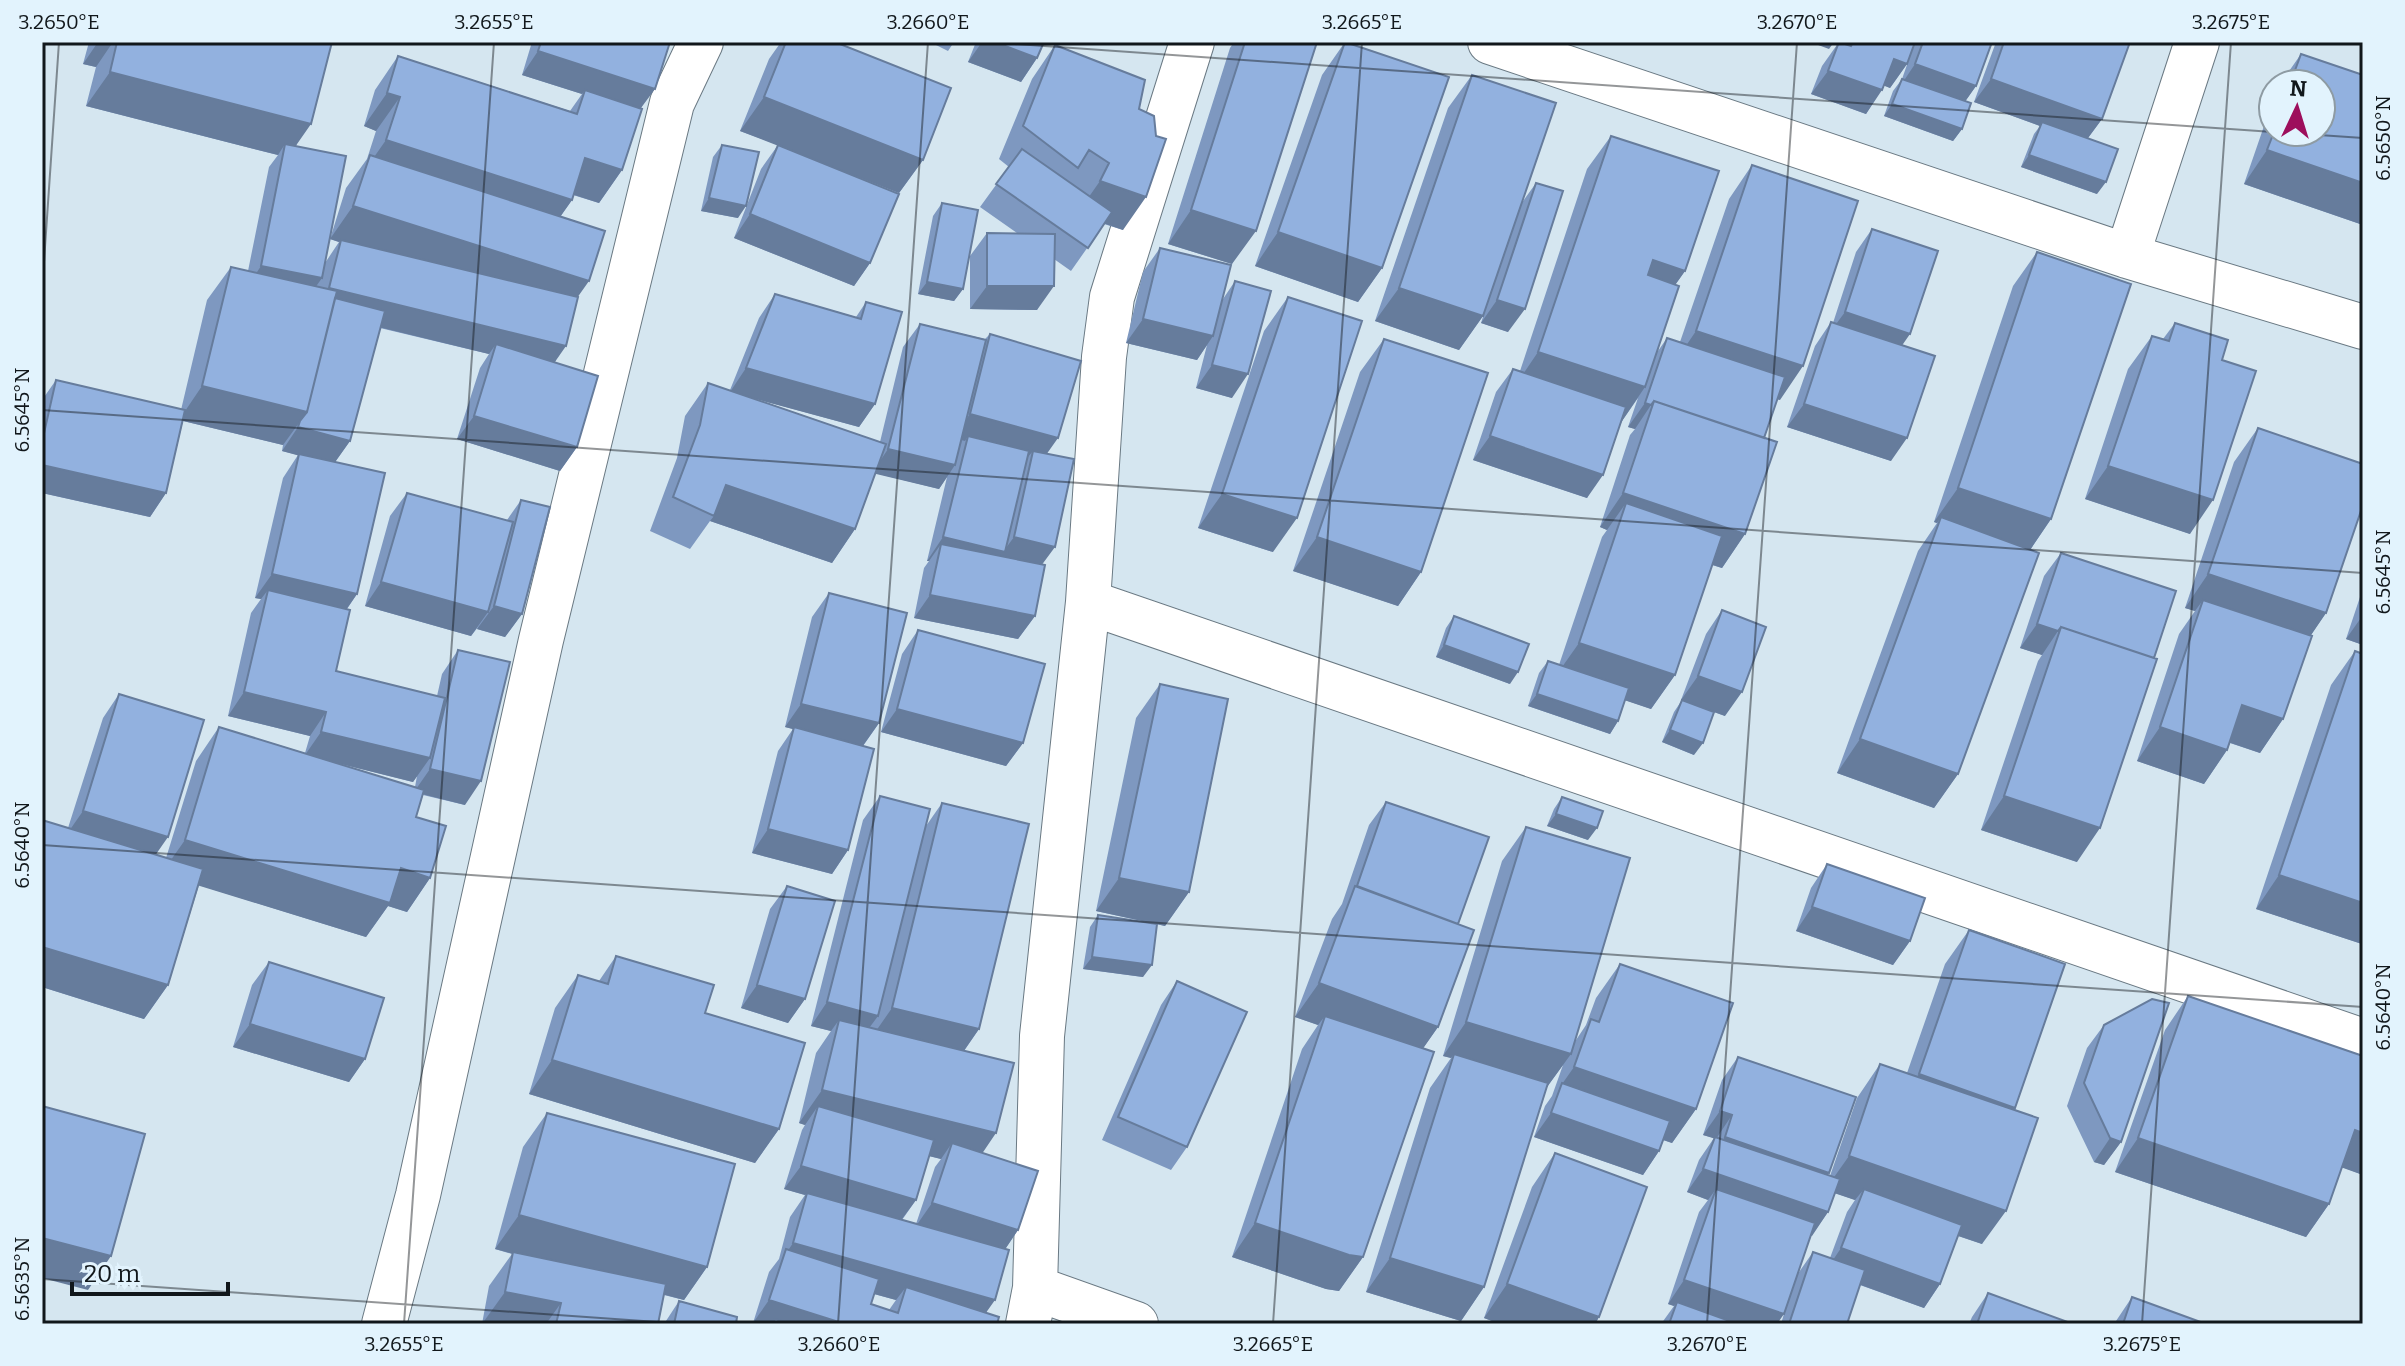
<svg xmlns="http://www.w3.org/2000/svg" width="2405" height="1366" font-family="Bitter,serif">
	<style>
		.lines { fill: none; stroke-linecap: round; stroke-linejoin: round }
		.street-casing { stroke: #6a7983; stroke-width: 46 }
		.street { stroke: #fff; stroke-width: 44 }
		.wall { fill: #7e98c0; fill-rule: evenodd }
		.shaded-wall { fill: #667c9c }
		.building { fill: #92b1df; stroke: #667c9c; stroke-width: 2 }
		.ticks { fill: none; stroke: #11171b; stroke-width: 2; stroke-opacity: 0.45 }
		.neatline { fill: none; stroke: #11171b; stroke-width: 3 }
		.ticks-label { font-size: 20px; text-anchor: middle; fill: #11171b }
	</style>
	<rect width="100%" height="100%" fill="#d5e6f0"/>
	<g class="lines">
		<defs>
			<path id="street" d="M1490,42l637,214 236,71
				M2127,256l70,-214
				M1088,602l16,-245 8,-60 80,-255
				M1035,1288l101,36
				M384,1324l34,-129 123,-555 131,-537 29,-61
				M1028,1324l7,-36 7,-252 46,-434 1275,439"/>
		</defs>
		<use href="#street" class="street-casing"/>
		<use href="#street" class="street"/>
	</g>
	<path class="wall" d="M89,42h243l-36,104 29,117 14,-21 -9,-3 16,-51 21,-29 9,-28 -12,-5 11,-36 23,-34 172,55 12,-17 -60,-19 10,-33h138l-29,66 -19,62 -23,33 -26,-8 -1,5 -12,17 18,80 -23,65 22,85 -17,24 -103,-32 23,-71 9,-14 -109,-26 -30,113 -15,21 22,132 -10,15 -11,62 101,25 5,-22 16,-24 7,155 -42,-10 -7,22 14,61 -23,34 -19,-6 -22,31 -167,-52 -31,100 -24,34 -102,-32v-167l26,8 35,-110 16,-24 36,161 11,3 30,-97 23,-34 86,26 5,-17 -82,-20 23,-103 10,-14 -6,-1 28,-120 15,-23 -16,-4 1,-6 -100,-24 -17,72 -16,24 -108,-24v-93l14,-20 125,30 26,-110 24,-33 17,4 21,-104 9,-12 -192,-49 10,-39 -13,-3zM337,763l76,19 4,-6 -2,11z
		M781,42h54l88,118 -24,33 -87,-34 58,104 -16,23 -120,-48 27,-69 17,-24 -38,-14 29,-72z
		M930,42h24l-6,9z
		M976,42h68l-7,16 -16,24 -53,-20z
		M1234,42h83l-85,222 -64,-20 62,-196z
		M1345,42l37,226 -24,34 -103,-36 67,-191z
		M1839,42l5,2 1,-2h70l-8,22 -17,24 -6,-3 -18,29 -55,-20 11,-28z
		M1915,42h77l-16,44 -11,15 -3,28 -9,12 -69,-25 9,-25 9,-12z
		M1996,42h134l-28,77 -14,19 9,56 -76,-27 13,-33 6,-8 -66,-24z
		M1055,45l84,64 -16,121 -19,-6 -33,47 -17,-12 -17,51 -67,-1v-53l17,-23h30l-37,-26 29,-40 -10,-8 33,-80z
		M2301,54l62,21v150l-119,-41 29,-84v32h48v-48h-41z
		M1472,75l49,129 15,-21 -28,149 -27,-9 19,-59 -17,52 -24,34 -84,-29 73,-213z
		M1611,136l74,135 -10,14 -17,66 9,-13 13,4 49,-143 23,-34 28,235 -3,-1 -13,39 -19,96 -23,34 -10,-3 -37,110 -24,34 -26,-9 -7,21 -8,13 -82,-28 11,-33 9,-12 11,4 43,-128 5,-7 -7,-3 30,-92 5,-6 -7,-2 10,-29 -16,23 -35,77 -114,-38 23,-68 17,-23 7,2 67,-202z
		M722,145l16,73 -37,-7 12,-54z
		M942,203l21,86 -9,12 -36,-7 15,-78z
		M1872,229l30,117 -11,115 -104,-34 28,-81 16,-24 2,1 23,-71z
		M1160,248l63,51 12,-18 -3,117 -36,-10 11,-43 -10,15 -71,-17 17,-71z
		M2037,252l14,267 -21,31 -72,224 -24,34 -97,-35 81,-222 19,-28 -3,-1 79,-236z
		M775,294l81,23 10,-15 9,102 -16,23 -106,-29 127,44 23,-95 17,-23 65,15 5,-5 57,120 -5,111 -7,51 -17,23 -104,-21 10,-50 5,-7h-2l20,-84 -8,12 -64,-16 -20,56 -23,34 -122,-42 -20,28 -40,-18 27,-73 8,-42 23,-33 22,7 29,-72z
		M1288,297l-15,255 -75,-24 66,-197z
		M2175,323l47,37 -32,174 -105,-35 43,-130 24,-33 11,3z
		M1384,339l37,233 -23,34 -105,-35 67,-199z
		M2258,428l68,185 -16,23 -27,83 -23,34 -30,-10 -3,7 -23,34 -67,-23 42,-127 16,-23 -10,-3 49,-146z
		M407,493l100,27 14,-20 1,114 -17,23 -28,-8 1,-2 -7,9 -106,-30 25,-90z
		M2061,553l16,309 -96,-32 57,-169 4,-6 -22,-7 24,-72z
		M2363,588v57l-17,-6z
		M829,593l50,130 -16,23 -15,104 -16,24 -80,-21 26,-102 15,-22 -8,-2 27,-110z
		M1722,610l3,106 -44,-16 25,-66z
		M1454,616l56,68 -74,-27 10,-29z
		M918,630l105,113 -17,23 -125,-34 21,-78z
		M2355,651l8,3v289l-1,1 -106,-35 75,-224z
		M1160,684l29,208 -24,34 -8,-2 -14,53 -60,-8 7,-42 8,-12 53,8 -55,-12 40,-193z
		M1682,700l12,55 -32,-13 12,-30z
		M880,796l46,30 16,-23 37,226 -15,22 18,102 36,77 -13,19 -19,64 11,11h-243l-1,-1 16,-51 10,-13 11,-42 15,-22 -21,-6 18,-59 3,-5 -6,-2 17,-70 15,-22 -20,-5 52,-206zM929,1156l12,3 -6,8 -19,57 -14,-4 14,-20zM874,1294l22,6 -7,10 -18,-6z
		M1562,797l26,43 -41,-14 7,-17z
		M1386,802l72,122 -20,103 -15,21 -60,209 -24,34 -13,-2 -94,-32 70,-208 16,-24 -23,-8 37,-98 10,-15 27,-79z
		M1526,827l48,216 12,-18 10,-27 24,-34 76,145 -24,34 -9,-3 -4,11 -16,24 -109,-38 11,-31 7,-10 11,-31 -16,22 -63,200 -23,34 -95,-29 64,-204 21,-30 -8,-2 59,-195z
		M1827,864l83,77 -17,24 -97,-34 15,-43z
		M787,886l18,113 -17,24 -47,-15 29,-99z
		M1969,930l46,178 -33,136 -24,-8 -18,48 -16,24 -64,-23 -13,39h-66l7,-24 -11,24h-116l13,-18 -6,-2 31,-92 9,-12 -21,-8 12,-32 15,-22 -11,-3 19,-55 16,-23 90,118 2,1 27,-78 23,-34 27,9 38,-109zM1835,1193l20,7 -8,12 -17,46 -17,-6 -16,23 14,-39 17,-24z
		M616,956l89,57 74,116 -24,34 -226,-69 26,-86 23,-33 21,6z
		M269,962l96,97 -16,23 -116,-35 19,-62z
		M1177,981l10,166 -16,23 -69,-30 59,-135z
		M2188,996l175,179 -21,-8 -13,37 -23,33 -191,-65 50,-142z
		M2104,1025l17,117 -17,23 -10,-3 -27,-56 20,-58z
		M547,1113l160,154 -23,33 -20,-5 -6,29h-176l7,-38 23,-32 -17,-5 28,-102z
		M1555,1153l44,164 -4,7h-95l-16,-6 48,-131z
		M1988,1293l85,31h-104l3,-7z
		M2132,1297l74,27h-92z
		M679,1301l57,23h-72z"/>
	<path class="shaded-wall" d="M98,42h15l-17,25 -13,-3z
		M982,42h13l42,16 -16,24 -53,-20z
		M1810,42h24l-5,7z
		M538,51l117,38 -17,23 -53,-22 -3,4 -60,-19z
		M1894,59l13,5 -17,24 -13,-5z
		M1915,64l61,22 -16,23 -61,-21z
		M1828,71l54,19 -16,24 -55,-20z
		M110,72l201,52 -23,33 -3,-13 -7,11 -192,-49z
		M1991,79l111,40 -17,23 -43,-20 -2,4 -66,-24z
		M387,93l13,4 -24,34 -12,-5z
		M764,97l159,63 -24,33 -159,-62z
		M1892,104l70,25 -9,12 -69,-25z
		M386,140l186,60 -24,34 -183,-64z
		M2267,150l96,33v42l-119,-41z
		M2029,155l77,27 -9,12 -76,-27z
		M585,158l37,12 -23,33 -37,-12z
		M1100,181l46,16 -23,33 -46,-16z
		M709,198l37,8 -8,12 -37,-7z
		M353,206l236,75 -24,34 -224,-75 -2,2 -9,-3z
		M1191,210l65,21 -24,33 -64,-20z
		M750,214l120,49 -16,23 -120,-48z
		M1278,232l104,36 -24,34 -103,-36z
		M1653,260l32,11 -24,34 -31,-11z
		M261,266l61,12 -17,24 -60,-12z
		M927,282l36,7 -9,12 -36,-7z
		M987,286h67l-17,24 -67,-1z
		M329,288l237,58 -16,23 -54,-25 -7,10 -176,-43z
		M1399,288l84,28 -24,34 -84,-29z
		M1497,300l28,9 -17,23 -27,-9z
		M1845,312l65,22 -16,23 -66,-22z
		M1143,319l70,17 -16,24 -71,-17z
		M1696,331l107,35 -23,34 -107,-35z
		M1538,352l107,35 -23,34 -107,-35z
		M1212,365l36,9 -16,24 -36,-10z
		M746,368l129,36 -16,23 -129,-35z
		M202,386l105,26 -24,33 -104,-25z
		M1645,403l6,2 -16,24 -7,-2z
		M1804,404l103,34 -16,23 -104,-34z
		M970,414l88,24 -17,24 -8,-11 -6,7 -59,-22 -3,5 -12,-3z
		M474,416l103,31 -17,24 -103,-32z
		M298,427l52,14 -17,24 -51,-14z
		M1490,436l113,39 -16,23 -114,-38z
		M888,449l67,16 -16,24 -67,-16z
		M42,465l124,28 -16,24 -108,-24z
		M2108,466l105,34 -23,34 -105,-35z
		M726,485l129,44 -23,34 -122,-42 4,-5z
		M1958,488l93,31 -23,34 -87,-36 -4,6 -3,-1z
		M1623,493l122,41 -23,34 -106,-35 10,-30 -19,27 -7,-3z
		M1222,494l75,24 -24,34 -75,-24z
		M943,537l60,15 11,-15 41,10 -17,23 -97,-26 -12,17h-2z
		M1317,537l104,35 -23,34 -105,-35z
		M272,574l85,20 -16,23 -73,-27 -7,9 -6,-1z
		M2208,574l118,39 -23,34 -100,-47 -8,11 -10,-3z
		M381,582l107,30 -17,24 -106,-30z
		M930,595l105,21 -17,23 -104,-21z
		M494,606l28,8 -17,23 -28,-8z
		M2363,615v30l-17,-6z
		M2037,624l21,7 -16,24 -22,-7z
		M1579,643l96,32 -24,34 -96,-32z
		M1444,645l74,27 -8,12 -74,-27z
		M1698,676l44,16 -17,24 -44,-16z
		M244,692l82,20 -16,24 -82,-20z
		M1537,694l81,27 -8,13 -82,-28z
		M801,704l78,19 -17,24 -77,-20z
		M2242,705l41,14 -23,34 -41,-14z
		M897,709l126,34 -17,23 -125,-34z
		M2160,727l67,23 -23,34 -67,-23z
		M1670,730l33,13 -9,12 -32,-13z
		M321,732l109,26 -17,24 -108,-27z
		M1860,739l98,35 -24,34 -97,-35z
		M430,769l51,12 -16,24 -51,-13z
		M2004,796l96,32 -23,34 -96,-32z
		M83,811l85,26 -16,23 -85,-26z
		M1556,814l41,14 -9,12 -41,-14z
		M768,829l80,21 -16,24 -80,-21z
		M185,840l216,28 29,10 -23,34 -19,-6 -22,31 -205,-63z
		M2279,875l84,28v40l-1,1 -106,-35z
		M1119,878l70,14 -24,34 -69,-15z
		M1812,907l98,34 -17,24 -97,-34z
		M42,947l126,38 -24,34 -102,-32z
		M1092,957l60,8 -9,12 -60,-8z
		M1319,983l119,44 -23,33 -90,-44 -7,9 -23,-8z
		M757,985l48,14 -17,24 -47,-15z
		M827,1002l51,14 -17,23 -22,-19 -8,11 -20,-5z
		M892,1008l87,21 -23,33 -87,-21z
		M1466,1022l105,32 -24,33 -93,-33 -3,4 -8,-2z
		M250,1024l115,35 -16,23 -116,-35z
		M552,1060l227,69 -24,34 -226,-69z
		M1574,1067l122,42 -24,34 -117,-41 5,-15z
		M1919,1074l96,34 -24,34 -96,-34z
		M822,1090l174,43 -23,34 -21,-24 -11,16 -129,-32 6,-21 -13,19 -6,-2z
		M1720,1111l12,4 -16,24 -13,-4z
		M1551,1113l108,38 -16,24 -109,-38z
		M2355,1130l8,3v42l-31,-11z
		M1725,1137l104,36 -16,24 -105,-36z
		M2110,1138l11,4 -17,23 -10,-3z
		M2138,1138l191,66 -23,33 -191,-65z
		M1849,1156l157,55 -24,33 -123,-42 5,-13 -9,11 -30,-10z
		M801,1166l115,34 -17,23 -92,-30 -2,2 -21,-6z
		M1703,1169l125,43 -16,24 -100,-35 4,-12 -8,11 -21,-8z
		M932,1203l86,27 -16,24 -86,-28z
		M519,1215l188,52 -23,33 -189,-51z
		M1255,1223l108,34 -24,34 -13,-2 -94,-32z
		M42,1238l69,18 -23,34 -46,-12z
		M793,1243l202,57 -17,24 -72,-37 -10,13 -116,-32 3,-10z
		M1841,1248l99,36 -16,24 -99,-36z
		M1390,1258l94,29 -23,34 -95,-29z
		M1684,1280l100,34 -7,10h-51l-49,-22 -3,4 -6,-2z
		M1507,1284l92,33 -4,7h-95l-16,-6z
		M505,1292l56,11 -15,21h-64z
		M769,1300l76,24h-72l2,-5 -4,5 -18,-1z"/>
	<path class="building" d="M117,42h215l-21,82 -201,-52z
		M541,42h129l-15,47 -117,-38z
		M786,42h49l116,46 -28,72 -159,-63z
		M995,42h49l-7,16z
		M1245,42h72l-61,189 -65,-21z
		M1345,42l104,35 -67,191 -104,-36z
		M1839,42l12,4 2,-4h62l-8,22 -13,-5 -12,31 -54,-19z
		M1923,42h69l-16,44 -61,-22z
		M2004,42h126l-28,77 -111,-40z
		M1055,45l90,35 -6,29 15,7 2,20 10,3 -20,58 -46,-16 9,-18 -20,-13 -11,18 -55,-42z
		M2301,54l62,21v108l-96,-33 7,-18h47v-48h-31z
		M398,56l179,58 8,-24 57,19 -20,61 -37,-12 -13,42 -186,-60 14,-43 -13,-4z
		M1472,75l84,28 -73,213 -84,-28z
		M1902,79l69,24 -9,26 -70,-25z
		M2042,122l76,27 -12,33 -77,-27z
		M1611,136l108,35 -34,100 -32,-11 -5,15 31,11 -34,101 -107,-35z
		M285,144l61,12 -24,122 -61,-12z
		M722,145l37,7 -13,54 -37,-8z
		M778,145l121,49 -29,69 -120,-49z
		M1022,149l90,63 -24,36 -92,-64z
		M370,155l235,76 -16,50 -236,-75z
		M1752,165l106,36 -55,165 -107,-35z
		M1536,183l27,8 -38,118 -28,-9z
		M942,203l36,7 -15,79 -36,-7z
		M1872,229l66,22 -28,83 -65,-22z
		M987,233l68,1 -1,52h-67z
		M341,240l237,57 -12,49 -237,-58z
		M1160,248l71,17 -18,71 -70,-17z
		M2037,252l94,32 -80,235 -93,-31z
		M231,267l106,24 -30,121 -105,-26z
		M1235,281l36,10 -23,83 -36,-9z
		M775,294l86,25 5,-17 36,10 -27,92 -129,-36z
		M1288,297l74,24 -65,197 -75,-24z
		M335,298l50,13 -35,130 -52,-14 2,-6 7,-9z
		M1831,322l104,34 -28,82 -103,-34z
		M2175,323l53,17 -6,20 34,11 -43,129 -105,-34 44,-130 17,5z
		M920,324l66,16 -31,125 -67,-16z
		M990,334l91,27 -23,77 -88,-24z
		M1667,338l118,39 -21,61 -110,-37 -3,4 -6,-2z
		M1384,339l104,34 -67,199 -104,-35z
		M496,344l102,32 -21,71 -103,-31z
		M1513,369l113,38 -23,68 -113,-39z
		M56,380l129,30 -19,83 -124,-28v-23z
		M708,383l178,61 -31,85 -129,-44 -12,31 -41,-19 27,-72z
		M1654,401l123,41 -32,92 -122,-41z
		M2258,428l105,36v41l-37,108 -118,-39z
		M968,436l61,15 -24,101 -62,-15z
		M1033,451l41,8 -19,88 -41,-10z
		M299,454l86,19 -28,121 -85,-20z
		M407,493l106,29 -25,90 -107,-30z
		M521,500l29,7 -28,107 -28,-8z
		M1626,503l96,33 -47,139 -96,-32z
		M1941,517l98,36 -81,221 -98,-35z
		M941,544l104,21 -10,51 -105,-21z
		M2061,553l115,38 -22,67 -93,-31 -3,4 -21,-7z
		M268,590l82,20 -14,61 109,27 -15,60 -109,-26 5,-20 -82,-20z
		M829,593l78,20 -28,110 -78,-19z
		M2203,600l109,36 -29,83 -41,-14 -15,45 -67,-23z
		M1722,610l44,17 -24,65 -44,-16z
		M1454,616l75,28 -11,28 -74,-27z
		M2061,627l96,32 -57,169 -96,-32z
		M918,630l127,34 -22,79 -126,-34z
		M458,650l52,12 -29,119 -51,-12z
		M2355,651l8,3v249l-84,-28z
		M1548,661l81,27 -11,33 -81,-27z
		M1160,684l68,15 -39,193 -70,-14z
		M119,694l85,26 -36,117 -85,-26z
		M1682,700l32,12 -11,31 -33,-13z
		M219,727l205,63 -8,27 30,9 -16,52 -29,-10 -11,35 -205,-63z
		M794,727l80,22 -26,101 -80,-21z
		M880,796l50,13 -52,207 -51,-14z
		M1562,797l41,14 -6,17 -41,-14z
		M1386,802l103,35 -31,87 -101,-38z
		M942,803l87,21 -50,205 -87,-21z
		M42,820l161,49 -35,116 -126,-38z
		M1526,827l104,31 -59,196 -105,-32z
		M1827,864l98,34 -15,43 -98,-34z
		M787,886l48,15 -30,98 -48,-14z
		M1355,886l119,44 -36,97 -119,-44z
		M1098,915l59,9 -5,41 -60,-8z
		M1969,930l96,34 -50,144 -96,-34z
		M616,956l98,29 -9,28 100,30 -26,86 -227,-69 26,-85 30,9z
		M269,962l115,36 -19,61 -115,-35z
		M1620,964l113,39 -37,106 -122,-42 17,-48 8,3z
		M1177,981l70,31 -60,135 -69,-30z
		M2188,996l175,60v77l-8,-3 -26,74 -191,-66z
		M2152,999l17,4 -48,139 -11,-4 -26,-55 20,-58z
		M1325,1016l109,36 -71,205 -14,-2 -94,-32z
		M839,1020l175,43 -18,70 -174,-43z
		M1454,1054l94,29 -64,204 -94,-29z
		M1738,1057l118,40 -27,76 -104,-36 7,-22 -12,-4z
		M1880,1064l158,54 -32,93 -157,-55z
		M1562,1083l108,38 -11,30 -108,-38z
		M42,1106l103,28 -34,122 -69,-18z
		M818,1106l116,34 -18,60 -115,-34z
		M547,1113l188,51 -28,103 -188,-52z
		M1715,1137l125,42 -12,33 -125,-43z
		M952,1143l86,28 -20,59 -86,-27z
		M1555,1153l92,34 -48,130 -92,-33z
		M1716,1189l99,34 -31,91 -100,-34z
		M1864,1189l98,36 -22,59 -99,-36z
		M807,1193l202,57 -14,50 -202,-57z
		M786,1249l93,30 -8,25 27,9 8,-26 93,30 -2,7h-152l-76,-24z
		M513,1252l153,32 -8,40h-102l5,-21 -56,-11z
		M1813,1252l52,18 -18,54h-58z
		M1988,1293l85,31h-96z
		M2132,1297l74,27h-83z
		M679,1301l58,16 -1,7h-62z
		M1677,1302l61,22h-69z
		M775,1319l16,5h-18z"/>
	<path class="ticks" d="M986,42l1287,90M2273,132l90,6M42,291l17,-249M42,410l2321,163M42,845l2321,162M42,1279l644,45M404,1324l90,-1282M838,1324l90,-1282M1273,1324l89,-1282M1707,1324l90,-1282M2142,1324l89,-1282"/>
	<rect width="2405" height="1366" fill="none" stroke="#e2f3fd" stroke-width="88"/>
	<g transform="translate(2297 108) rotate(4)"><circle r="38" fill="#e2f3fd" stroke="#8e9ba3" stroke-width="2"/>
	<path d="M0-6L14 30L0 20L-14 30Z" fill="#9d0e5c"/>
	<text y="-12" font-size="22" font-weight="bold" text-anchor="middle" fill="#11171b">N</text>
	</g>
	<path d="M72 1282v12h156v-12" fill="none" stroke="#11171b" stroke-width="4"/>
	<text x="84" y="1282" font-size="24" fill="#11171b" stroke="#e2f3fd" stroke-width="6" paint-order="stroke">20 m</text>
	<rect x="44" y="44" width="2317" height="1278" class="neatline"/>
	<g class="ticks-label">
		<text x="59" y="29">3.2650°E</text>
		<text x="494" y="29">3.2655°E</text>
		<text x="928" y="29">3.2660°E</text>
		<text x="1362" y="29">3.2665°E</text>
		<text x="1797" y="29">3.2670°E</text>
		<text x="2231" y="29">3.2675°E</text>
		<text transform="translate(2383 138) rotate(-90)" y="7">6.5650°N</text>
		<text transform="translate(22 410) rotate(-90)" y="7">6.5645°N</text>
		<text transform="translate(2383 572) rotate(-90)" y="7">6.5645°N</text>
		<text transform="translate(22 845) rotate(-90)" y="7">6.5640°N</text>
		<text transform="translate(2383 1007) rotate(-90)" y="7">6.5640°N</text>
		<text transform="translate(22 1279) rotate(-90)" y="7">6.5635°N</text>
		<text x="404" y="1351">3.2655°E</text>
		<text x="839" y="1351">3.2660°E</text>
		<text x="1273" y="1351">3.2665°E</text>
		<text x="1707" y="1351">3.2670°E</text>
		<text x="2142" y="1351">3.2675°E</text>
	</g>
</svg>
